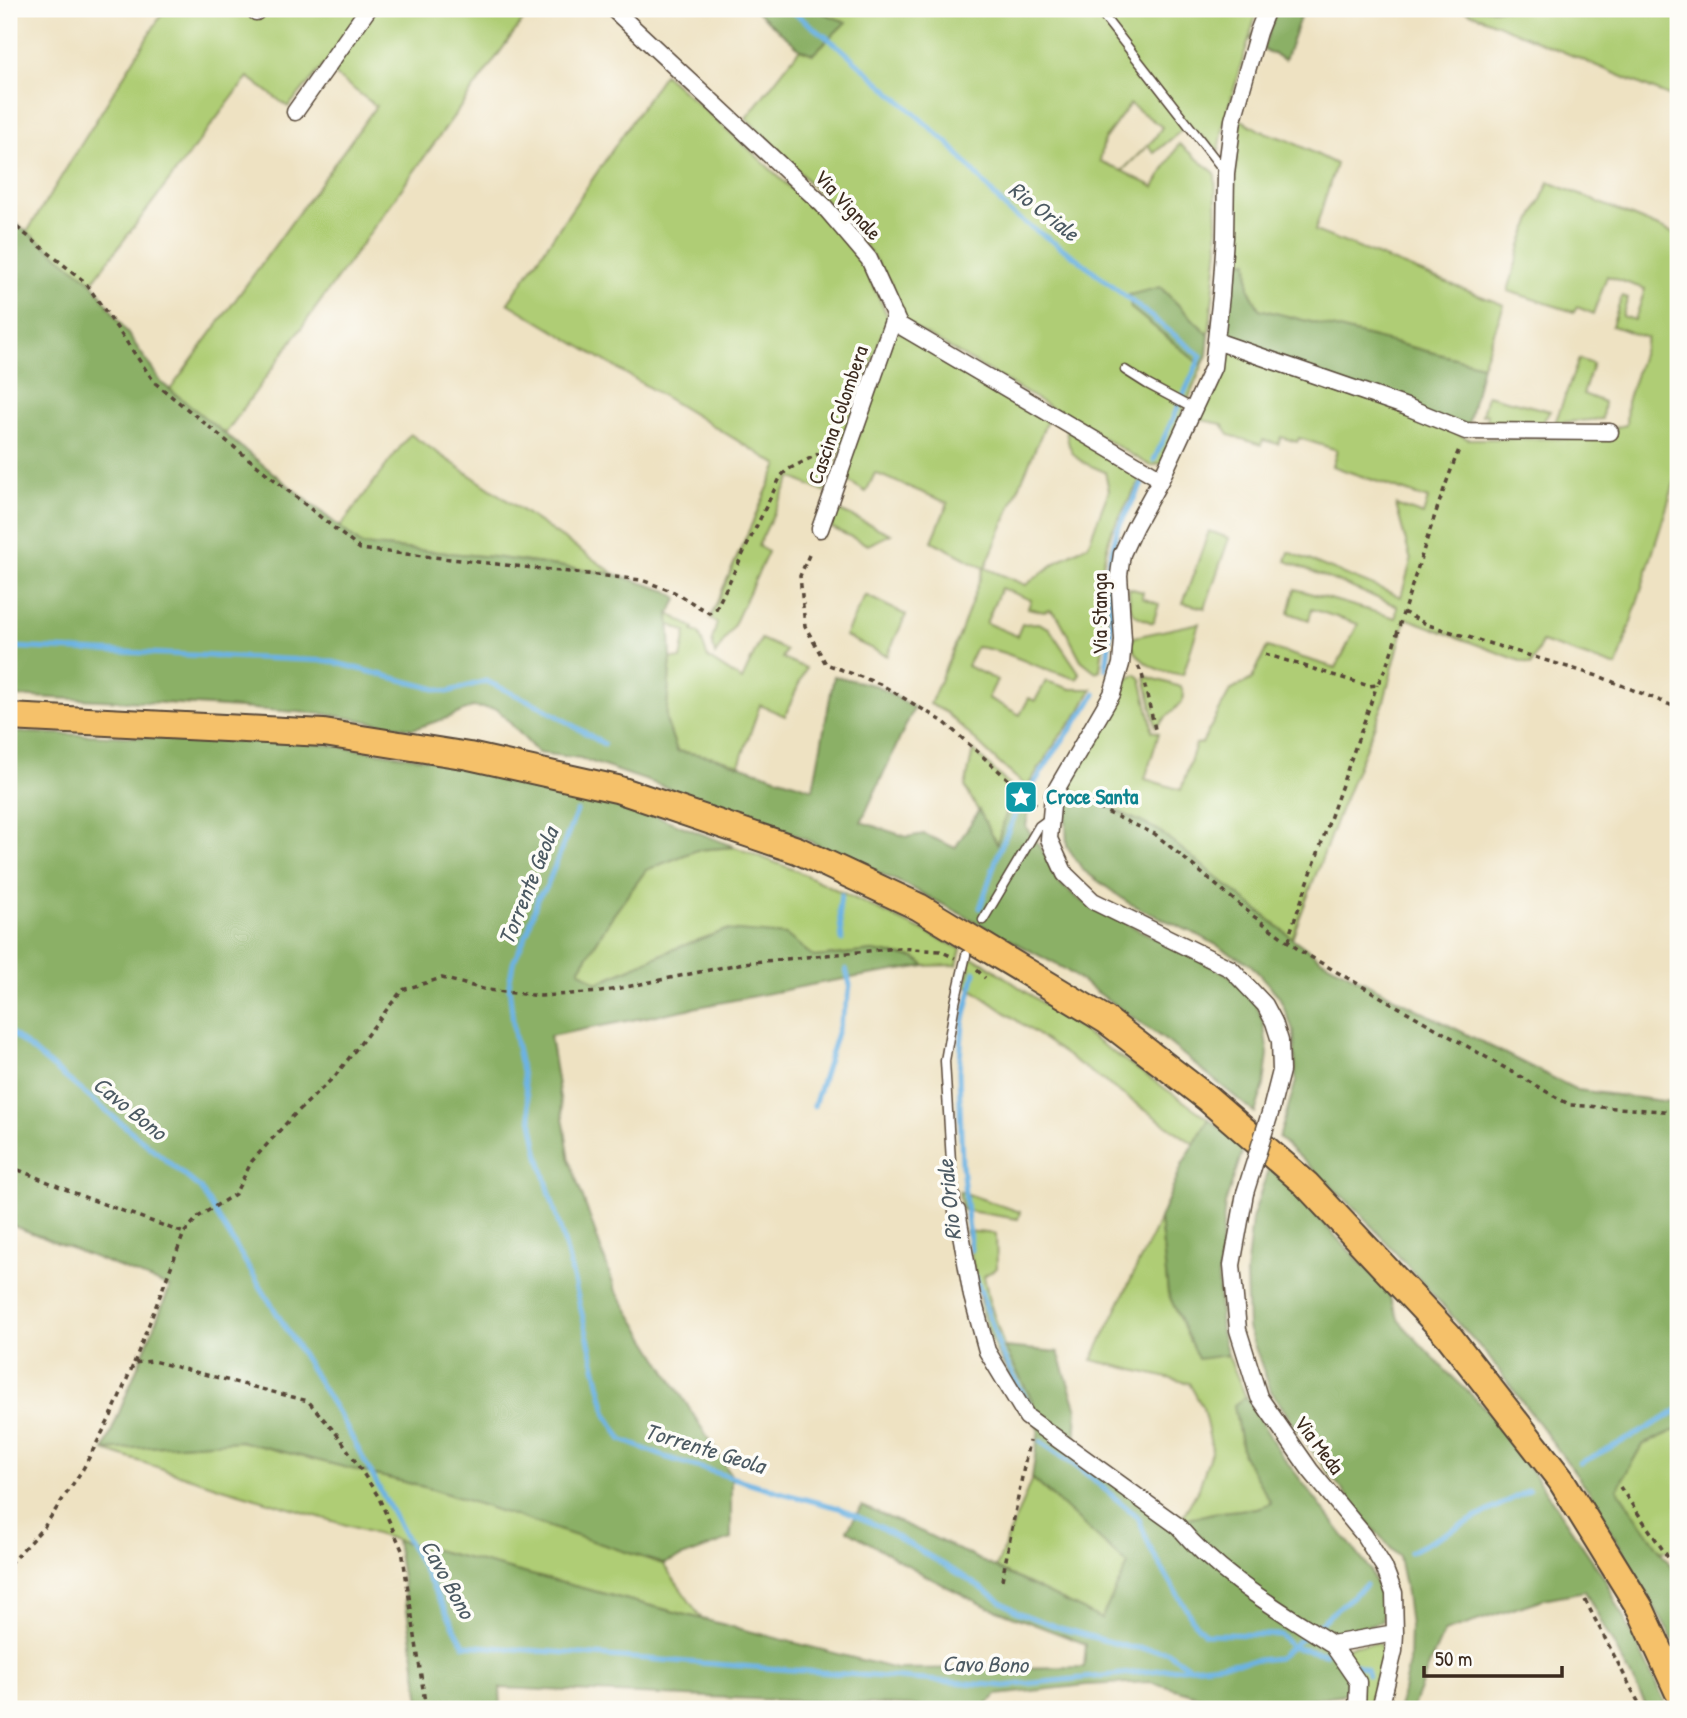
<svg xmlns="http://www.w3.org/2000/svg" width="1687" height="1718" font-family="'Patrick Hand',sans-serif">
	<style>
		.green { fill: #afcd74; stroke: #757c49; stroke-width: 2; fill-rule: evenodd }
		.forest { fill: #8bb066; stroke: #636d42; stroke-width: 2 }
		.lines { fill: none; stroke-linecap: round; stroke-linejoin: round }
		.stream { stroke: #6cb3e3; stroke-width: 5 }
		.service-casing { stroke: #564637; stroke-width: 11 }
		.minor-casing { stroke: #564637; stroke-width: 19 }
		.trunk-casing { stroke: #564637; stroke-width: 30 }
		.path { stroke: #564637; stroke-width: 3.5; stroke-dasharray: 5 5; stroke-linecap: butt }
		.service { stroke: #fff; stroke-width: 8 }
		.minor { stroke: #fff; stroke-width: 16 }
		.trunk { stroke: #f5c16b; stroke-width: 26 }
		.minor-bridge-casing { stroke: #564637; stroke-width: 19; stroke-linecap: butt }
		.minor-bridge { stroke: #fff; stroke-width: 16 }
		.labels { text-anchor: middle; stroke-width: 7; stroke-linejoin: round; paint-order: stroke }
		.street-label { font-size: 21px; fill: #3b2a1e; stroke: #fdfcf7 }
		.culture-label { font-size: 21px; font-weight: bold; fill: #0d838f; stroke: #fdfcf7; text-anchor: start }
		.water-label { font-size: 23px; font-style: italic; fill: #4c5a63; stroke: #fdfcf7 }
	</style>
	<rect width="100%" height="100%" fill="#fdfcf7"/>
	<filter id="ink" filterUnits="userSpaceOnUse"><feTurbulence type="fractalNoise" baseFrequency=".0143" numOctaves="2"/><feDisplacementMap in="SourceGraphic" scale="14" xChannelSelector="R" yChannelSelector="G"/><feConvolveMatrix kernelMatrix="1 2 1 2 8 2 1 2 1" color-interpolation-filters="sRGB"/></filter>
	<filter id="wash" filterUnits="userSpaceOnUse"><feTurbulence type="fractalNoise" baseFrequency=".00686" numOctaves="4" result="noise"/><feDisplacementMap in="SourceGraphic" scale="28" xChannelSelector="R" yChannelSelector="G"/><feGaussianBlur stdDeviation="1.57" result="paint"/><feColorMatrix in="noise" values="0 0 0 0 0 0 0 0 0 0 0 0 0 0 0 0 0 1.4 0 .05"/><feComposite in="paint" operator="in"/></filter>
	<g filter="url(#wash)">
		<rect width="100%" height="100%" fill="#eee2c2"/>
		<path class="green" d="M165,9h366l-306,425 -55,-44 206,-284 -53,-40 -35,41 -40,-30 -156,205 -65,-50z
			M813,9h445l-9,30 31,-30 -32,33 -24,81 -5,28 -31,-26 -34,28 -6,-8 -26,26 32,16 25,-43 36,29 3,74 -9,88 -49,-48 -29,21 71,58 -40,97 -11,3 -246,-144 -15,-40 -27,-40 -58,-64 -59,-60 54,-69 13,5 32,-32zM1130,104l32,23 -8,12 -32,32 -22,-10 4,-21z
			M1461,9h217v91z
			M664,74l85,75 97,91 18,26 24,51 -44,125 -20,50 -33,-15 -33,69 10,6 -35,75 -18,28 -3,-15 5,-17 -7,-5 68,-153 -270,-162z
			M1240,119l21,12 29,10 46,23 -21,67 189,74 -22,60 -223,-56 -10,-19 -1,-28h-20z
			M1549,182l129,53v236l-61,196 -75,-25 -11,23 -125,-47 -23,87 -42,103 -49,130 -134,-108 -90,-42 60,-109 8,-5 5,5 10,42 1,10 7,2 -14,46 36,11 15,-46 6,-1 28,-52 22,-12 15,-32 69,21 22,-44 -46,-15 -3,11 -20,-7 6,-24 101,29 1,-12 -111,-45 3,-9 112,45 10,-36 -15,-56 27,10 5,-16 -96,-33 5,-16 -38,-12 -2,4 -16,-5 -3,7 -15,-4 -2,5 -32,-10 -7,-11 -26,-5 27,-73 184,62 61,31 146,-1 2,-11 10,-2 1,-23 20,-64 -35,-12 10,-30 6,2 -6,18 13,4 10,-31 -38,-13 -13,38 -17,-7 -3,5 -66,-21 15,-52z
			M901,332l148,84 -64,152 41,17c20,-16 39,-30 62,-40l21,-55 -4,-18c-27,-12 -36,-12 -39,-43l78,44 -33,59 -8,31 6,49 -3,8 -6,50 -4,2 -15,-12 -22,-42 -9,-8 -6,2 -16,-4 3,-8 -30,-12 -15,35 31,13 5,-12 16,-1 11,5 31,46 -3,5c-13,-4 -25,-8 -37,-12 -21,-8 -41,-18 -64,-20l-9,19 30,14 -9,18 32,17 9,-17 6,3 11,-20 25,8h21l-12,23 -20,24 -33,51 -28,-24 -52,-50 -17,-9 30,-70 24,-66 -52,-27 16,-38 -73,-30 -9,19 -23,-14 51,-145z
			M1579,359l14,5 -10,30 21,8 -2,17 -47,4z
			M1487,395l63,16 -9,14 -53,1 -1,-12 -5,1z
			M410,434l205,140 -122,-17 -131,-12 -22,-18z
			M833,508l58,26 -23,11 -40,-19 -6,11 -3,-2z
			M1209,531l20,7 -24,70 -22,-5z
			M1129,588l14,4 -1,6 17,6 -6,19c-23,-8 -24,-11 -24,-35z
			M865,595l41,20 -19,41 -42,-20z
			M669,614l25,14 -1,3 6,2 9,25 34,22 19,-41 25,11 -4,8 24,10 -21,48 -25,-11 -21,60 -25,-8 -37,-6 -11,-31 5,-62 10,1 5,-27 -17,-8z
			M1199,623l-16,52c-24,-4 -39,-7 -52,-30l3,-8z
			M1145,676l36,11c3,5 4,10 1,15l-26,25z
			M973,750l40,39 -16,56 -32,-58z
			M735,847l62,24 164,78 -4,16 -32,1 -10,-8 -42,-7 -59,6 -28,-22 -112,14 -77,34 -18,-13 32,-52 35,-48 51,-20z
			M971,958l12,4 226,157 -15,25 -228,-159z
			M959,1191l61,21 -2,7 -56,-9z
			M1160,1219l8,74 30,65 30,-3 18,42 -12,8 9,50 29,48 -15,5 -44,5 -33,8 19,-33 13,-39 -9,-41 -14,-25 -97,-23z
			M966,1231l30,3 1,34 -13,8 5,24 15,47 28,53 7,30 -43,-79 -13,-35z
			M1678,1429v122l-18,-1 -43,-61 25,-44z
			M240,1441l192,48 231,75 39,55 -306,-79 -177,-53 -115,-37z
			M1032,1478l97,87 -28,54 -105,-51z
			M1378,1643l6,8 -17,58h-3l-24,-57 15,-7z"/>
		<path class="forest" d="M754,9h59l33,13 -33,32 -13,-5z
			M1277,9h26l-18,51 -22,-11z
			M9,218l83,64 70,101 200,162 131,12 122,17 52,17 11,7 -9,16 2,44 -5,62 11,31 37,6 99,32 21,-113 43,10 37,22 -53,114 46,15 17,-3 31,14 24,-38 18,34 14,-45 18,8 -3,20 21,31 11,24 22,18 149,75 27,29 7,17 5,33 -4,31 -9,28 -86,-70 -106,-75 -153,-81 -114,-52 -113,-42 -103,-35 -42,-5 -41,-44 -25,-2 -22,10 -37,12 -88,-15 -159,-11 -157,-7z
			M1248,261l1,29 10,19 223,56 -15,65 -243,-88 4,-80z
			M1160,287l49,48 -2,20 -5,11 -71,-58 -2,-13z
			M9,732l312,12 140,20 152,35 122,48 -38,3 -51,20 -35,48 -32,52 18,13 77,-34 52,-19 60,5 28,22 59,-6 42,7 10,8 -99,16 -276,54 20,125 45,128 116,186v64l-68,25 -231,-75 -192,-48 -136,9 66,-163 -161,-63z
			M1068,788l90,42 134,108 30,22 81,42 174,88 101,13v326l-36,16 -25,44 61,87v73l-89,-158 -101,-135 -129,-144 -80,-74 17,-57 -2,-49 -15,-36 -29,-32 -50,-28 -70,-32 -47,-34 -16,-24 -2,-42z
			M1209,1119l35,28 -19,57 -7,73 3,54 7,24 -30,4 -30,-66 -8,-74 23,-56z
			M1269,1167l118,123 12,31 41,44 45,43 50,68 70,103 63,130h-20l-63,-118 -42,8 -99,33 -14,31 -18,46h-13l10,-46 1,-37 -5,-40 -6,-29 -24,-26 -57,-72 -47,-68 -23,-63 -2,-54 6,-55z
			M1004,1347l54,5 19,58 -2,35 105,76 33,-8 44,-5 14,-5 -28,-48 -9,-50 12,-8 34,56 90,117 12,29v22l-51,16 17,40 -3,17 -71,10 -68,-6 -55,-16 -65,3 -89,10 -16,14 -481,-21 1,21h-80l-9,-67 -16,-102 500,129 188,-2 2,-23 -105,-40 -51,-26 -83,-48 15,-24 60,26 179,87 27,-54 -96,-87 7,-49 -7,-29z"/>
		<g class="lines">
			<path class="stream" d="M789,9l53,40 109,97 58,66 69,47 123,97 -47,104
				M9,647l320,14 118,31 39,-11 56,26 62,37
				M1106,669l6,-50 -5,-49 10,-40 25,-46
				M577,811l-31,77 -8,9 -10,34 -15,32 -4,22 5,47 25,124 27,93 41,166 15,25 43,17 121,37 53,14 41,19 83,49 54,36 43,16 68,19 38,4 23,16
				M841,895l-2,16 3,29
				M980,908l19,-57 20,-44 38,-59 31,-42 7,-12
				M9,1031l191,157 144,235 120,222 541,41 273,-28 88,-73
				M814,1106l34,-108 2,-13 -4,-16
				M971,1250l-9,-85 -3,-94 4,-47 12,-52
				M976,1277l25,75 27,51
				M1041,1442l43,30 54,45 13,33 43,72 11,12 75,1 11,12 35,7
				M1580,1463l61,-31 37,-22
				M1410,1552l119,-62
				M1352,1663l15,6 1,6"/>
		</g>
	</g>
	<g filter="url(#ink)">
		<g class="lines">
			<defs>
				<path id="service" d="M1098,9l127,163
					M1125,370l22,14 47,25
					M983,920l56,-94 11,-8
					M957,1211l-6,-49 -6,-101 10,-58 11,-48"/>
				<path id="minor" d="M613,9l210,196 46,54 30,66 262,154
					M1267,9l-9,23 -25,88 -7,53 -1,64 -4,58 -8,72 -52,112 -26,47 -13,28 -3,21 4,65 -2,24 -9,30 -59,101 -4,44 16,35 28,27 138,68 34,36 9,17 6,19 1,30 -10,39
					M256,12l3,-3
					M295,112l73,-103
					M1216,341l191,66 59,24 144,1
					M820,529l75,-214
					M1245,1193l-13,72 6,65 21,67 51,73 54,65 20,32 10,26 1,40 -1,18 -14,58
					M957,1211l15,85 15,55 40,66 151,109c42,51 100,83 154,118l63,-11
					M1332,1644l26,38 -1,27"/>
				<path id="trunk" d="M9,717l315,16 145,23 148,33 180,61 122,57 187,113 101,78 99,86 142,151 113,145 79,128 38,83"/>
			</defs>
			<use href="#service" class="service-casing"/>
			<use href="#minor" class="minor-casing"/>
			<use href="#trunk" class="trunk-casing"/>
			<path class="path" d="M9,221l76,61 70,101 205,166 282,31 32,12 35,21 7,-4 65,-133 6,-6 45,-23
				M809,555l-9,21 5,50 21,38 54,20 64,38 92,82
				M1403,612l25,13 173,52 77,31
				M1265,654l104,32 8,-1c14,-24 20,-54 29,-81 17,-52 33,-105 54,-157
				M1138,666l4,8 13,55
				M1071,796l84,38 97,81 50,37 268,153 108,7
				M1020,800l5,-6
				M1289,941l2,-11 86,-245
				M977,970l8,8
				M9,1166l78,32 97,35
				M134,1363l50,-130 14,-16 37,-23 17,-33 39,-43 44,-42 67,-86 40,-12 45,12 54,6 60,-4 143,-29 155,-15 41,3 15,7
				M1620,1487l58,85
				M9,1564l35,-37 39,-58 28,-53 23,-53 19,-2 155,40 32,37 38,58 24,54 24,159
				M1002,1580l27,-139
				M1585,1600l57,109"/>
			<use href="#service" class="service"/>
			<use href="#minor" class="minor"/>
			<use href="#trunk" class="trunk"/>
			<defs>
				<path id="minor-bridge" d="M1245,1193l26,-83"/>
			</defs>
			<use href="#minor-bridge" class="minor-bridge-casing"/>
			<use href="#minor-bridge" class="minor-bridge"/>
		</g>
	</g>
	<defs>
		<symbol id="sight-square" viewBox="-11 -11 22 22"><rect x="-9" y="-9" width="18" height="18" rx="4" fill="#0f9aa8" stroke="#fdfcf7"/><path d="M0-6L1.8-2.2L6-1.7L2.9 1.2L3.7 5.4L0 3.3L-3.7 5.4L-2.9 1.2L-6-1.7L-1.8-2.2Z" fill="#fff"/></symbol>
	</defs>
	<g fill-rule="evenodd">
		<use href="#sight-square" x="1002" y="778" width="38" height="38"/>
	</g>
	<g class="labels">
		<g class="street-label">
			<text transform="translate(848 205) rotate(47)" y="7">Via Vignale</text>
			<text transform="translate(838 415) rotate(-71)" y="7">Cascina Colombera</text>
			<text transform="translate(1100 614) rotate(-90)" y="7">Via Stanga</text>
			<text transform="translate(1319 1445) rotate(53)" y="7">Via Meda</text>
		</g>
		<g class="culture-label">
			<text x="1046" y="804">Croce Santa</text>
		</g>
		<g class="water-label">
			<text transform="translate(1044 211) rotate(38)" y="8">Rio Oriale</text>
			<text transform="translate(528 886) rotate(-68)" y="8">Torrente Geola</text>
			<text transform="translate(130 1108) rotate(39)" y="8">Cavo Bono</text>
			<text transform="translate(949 1200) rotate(-96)" y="8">Rio Oriale</text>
			<text transform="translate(705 1448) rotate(17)" y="8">Torrente Geola</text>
			<text transform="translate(448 1579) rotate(61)" y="8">Cavo Bono</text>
			<text transform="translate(985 1664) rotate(1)" y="8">Cavo Bono</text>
		</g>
	</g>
	<rect width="1687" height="1718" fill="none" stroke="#fdfcf7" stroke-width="35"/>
	<path d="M1424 1666v10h138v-10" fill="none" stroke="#3b2a1e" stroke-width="3.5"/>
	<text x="1435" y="1666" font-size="21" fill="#3b2a1e" stroke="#fdfcf7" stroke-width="5" paint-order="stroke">50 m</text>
</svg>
